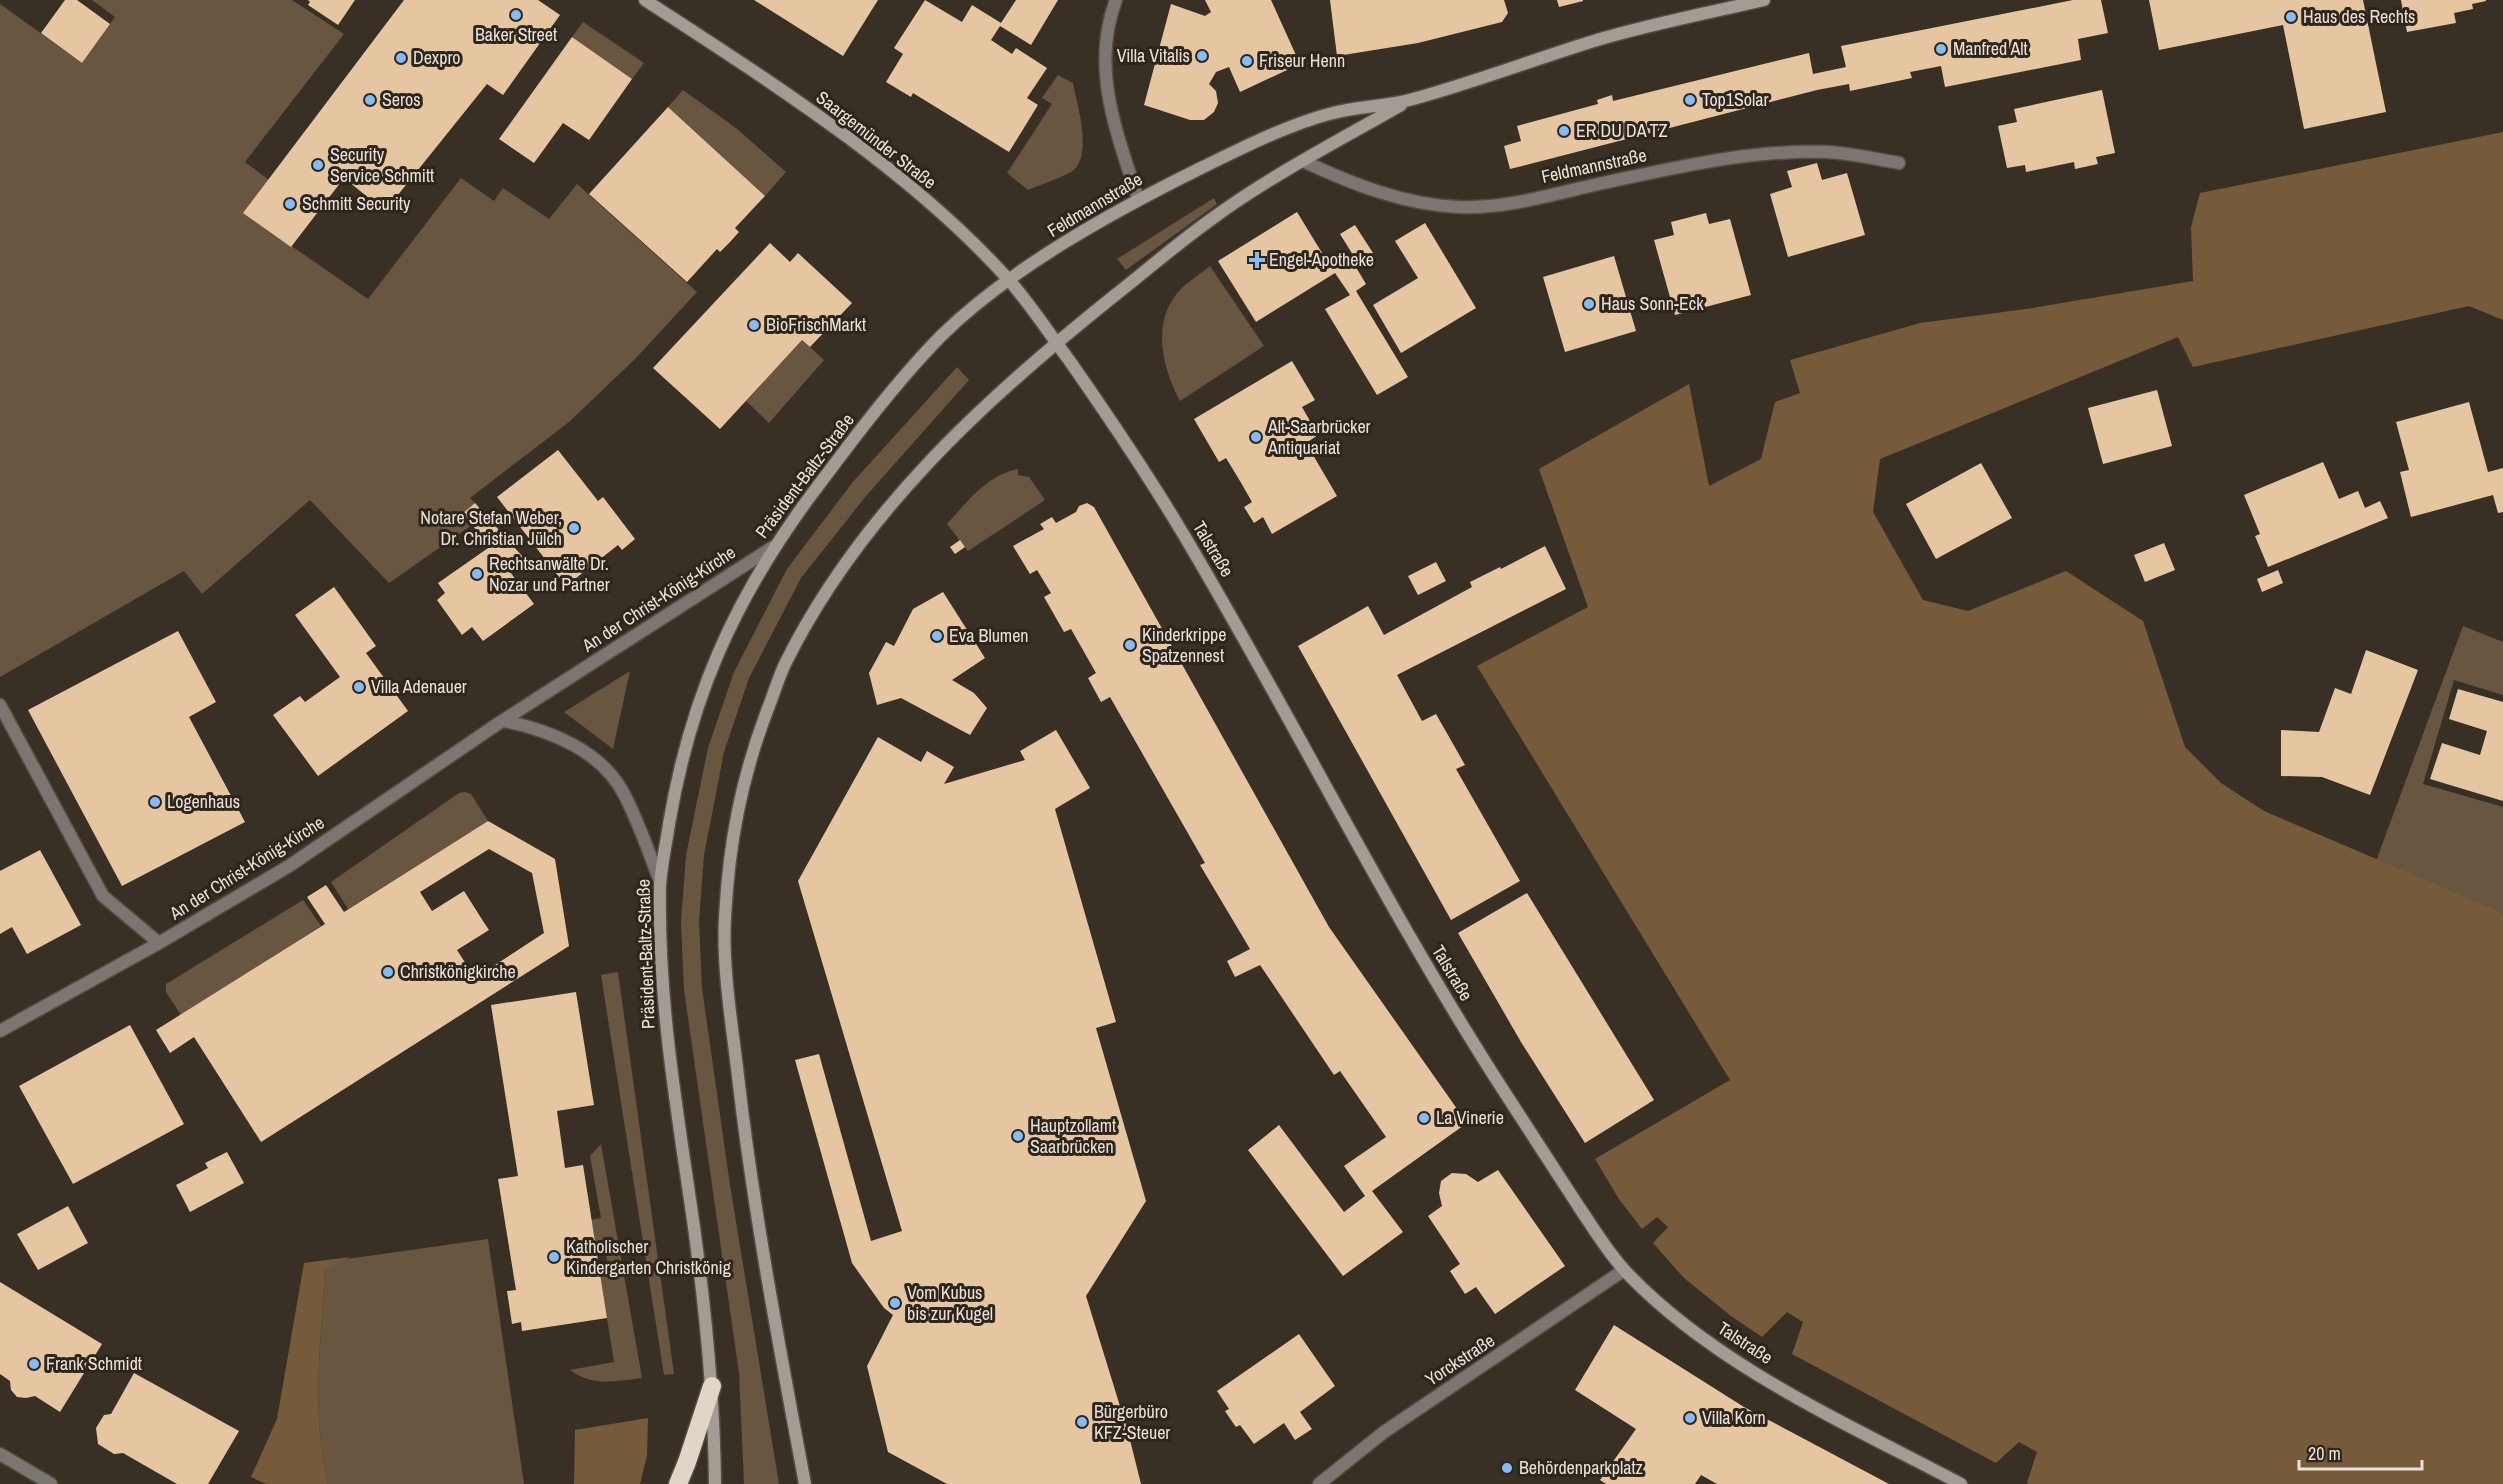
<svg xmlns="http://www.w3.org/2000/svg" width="2503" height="1484" font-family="'Archivo Narrow',sans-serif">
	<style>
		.green { fill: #695641 }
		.forest { fill: #765b3a }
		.building { fill: #e5c6a1; fill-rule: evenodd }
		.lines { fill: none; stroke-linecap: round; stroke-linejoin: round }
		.lane-casing { stroke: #554c42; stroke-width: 15 }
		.street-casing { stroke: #554c42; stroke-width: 15 }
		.secondary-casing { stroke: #554c42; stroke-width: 15 }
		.highway-casing { stroke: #554c42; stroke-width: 21 }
		.lane { stroke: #7b7671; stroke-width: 12 }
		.street { stroke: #7b7671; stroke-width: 12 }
		.secondary { stroke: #a49c94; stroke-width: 12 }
		.highway { stroke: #e1d5c7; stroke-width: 18 }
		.poi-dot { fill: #81bdfa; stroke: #2f261b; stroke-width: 2 }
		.labels { text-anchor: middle; stroke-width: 6; stroke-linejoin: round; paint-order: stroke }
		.poi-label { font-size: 18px; fill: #e8e2db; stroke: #2f261b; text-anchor: start }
		.street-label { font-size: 18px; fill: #e8e2db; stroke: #2f261b }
	</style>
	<rect width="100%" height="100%" fill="#393025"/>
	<path class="green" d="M92,0h200l52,34 -99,128 24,18 -25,33 124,86 93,-121 33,23 9,-13 46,31 28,-35 120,108 -61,66 -67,64 -99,76 5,5 -13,11 10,11 -83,58 -79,-83 -108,94 -18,-23 -184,106v-673l82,59 33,-46z
		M583,22l61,41 -12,16 -60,-42z
		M1058,75l15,8c4,22 21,74 -2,89 -13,7 -29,12 -43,18l-21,-17 45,-69 -10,-6z
		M683,90l53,38 50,44 -21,24 -97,-89z
		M1214,198l3,6 -91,66 -9,-11z
		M1210,266l54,80 -84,55c-19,-36 -30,-84 4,-115 8,-7 18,-13 26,-20z
		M802,340l22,20 -55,63 -23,-22z
		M957,367l12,13 -103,116 -65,82 -52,100 -25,74 -20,103 -5,67 3,66 28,197 49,299h-35l-5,-111 -55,-383 -3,-68 5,-67 22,-107 26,-76 53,-103 65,-86z
		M1018,469v6l11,2 16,23 -77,51 -21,-27c20,-22 40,-49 71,-55z
		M2463,626l40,16v53l-49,-15 -31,104 80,23v106l-127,-52z
		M630,671l-17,78 -49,-37z
		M465,792l6,2 17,27 -140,88 -17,-27 128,-89z
		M303,900l18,26 -140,89 -15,-23v-8z
		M618,972l56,402 -10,1 -63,-400z
		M601,1144l41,234c-26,3 -50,9 -72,-8l44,-8 -14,-88 9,-2 -5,-30 -9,-1 -4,-21 10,-2 -11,-62z
		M488,1239l36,245h-196c-17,-70 -7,-144 -3,-216l25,-11 -3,2z"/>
	<path class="forest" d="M2503,132v188l-34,-14 -276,61 -15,-30 -298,122 -7,53 50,88 45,11 98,-40 77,50 42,126 36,36 43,28 239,102v571h-474l-2,-1 10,-31 -18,-10 -23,21 -204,-109 11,-32 -16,-10 -25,25 -31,-21 -47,-38 -31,-35 15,-16 -11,-10 -15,12 -23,-30 -24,-40 135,-79 -253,-414 111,-59 -49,-138 150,-85 20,102 52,-27 14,-57 25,-9 -10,-33 130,-37 106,-14 167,-28 -2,-54 9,-34z
		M350,1257l-25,12c-4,71 -14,145 3,215h-62l-15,-7 26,-58 27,-156z
		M648,1418l-1,37 -7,29h-66l1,-54z"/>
	<path class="building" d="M65,0h12l33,24 -28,39 -41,-30z
		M308,0h47l-17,25 -30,-20 2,-3z
		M404,0h134l22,15 -57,80 -16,-11 -102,127 -41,-33 -53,69 -48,-34z
		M754,0h124l-35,56z
		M925,0l37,22 10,-17 29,18 15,-23h42l-27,45 -31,-19 -9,14 21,14 4,-6 31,20 -20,30 11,7 -29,47 -96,-59 -2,4 -25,-15 17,-28 -9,-6z
		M1205,0h66l29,64 -60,28 -11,-25 -13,5 -7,12 7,7 2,12 -4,9 -10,8h-14l-46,-15 27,-101 34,12 6,-4z
		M1330,0h174l4,13 -6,9 -84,21 -81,13z
		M1557,0h26v1l-24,6z
		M2073,0h28l7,33 -30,6 3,21 -136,27 -4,-21 -31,6 2,6 -62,13 -1,-7 -32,6 -307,79 -6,-23 17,-5 -4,-15 81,-22 -1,-4 15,-5 1,6 196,-48 4,21 33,-7 -5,-21z
		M2149,0h214l23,112 -82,17 -21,-104 -124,25z
		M2401,0h85v1l-14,3 1,5 -19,4 2,10 -49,9z
		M572,37l60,42 -43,61 -26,-17 -29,40 -35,-24z
		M2102,90l13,63 -19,4 2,7 -23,5 -1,-7 -48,10 -1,-7 -18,3 -9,-42 19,-4 -3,-13z
		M668,107l97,89 -30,32 4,4 -9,10 -10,10 -3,-3 -30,33 -98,-88z
		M1817,163l5,17 25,-7 18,62 -77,22 -18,-63 22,-7 -5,-16z
		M1297,212l33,54 18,-12 18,30 -10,7 52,86 -31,18 -52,-86 25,-14 -15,-22 -79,49 -38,-61z
		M1706,213l3,11 21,-5 21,76 -76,20 -21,-75 20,-5 -3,-13z
		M1425,223l51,85 -75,45 -28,-48 45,-27 -23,-37z
		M1355,225l18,28 -15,10 -18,-29z
		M770,243l20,19 8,-9 54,50 -42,44 -8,-7 -82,89 -67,-61z
		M1614,256l22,75 -71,21 -22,-75z
		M1292,361l23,39 -13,7 16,28 -12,8 31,53 -65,38 -9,-17 -9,6 -10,-16 8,-5 -12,-21 -14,-23 -7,4 -25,-43z
		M2157,390l15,56 -69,18 -15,-56z
		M2469,402l19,70 15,-4v44l-5,1 -5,-18 -82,22 -11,-45 9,-2 -13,-48z
		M558,450l40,51 5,-4 32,42 -13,11 -4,-5 -52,41 -69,-89z
		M2323,462l16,37 19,-8 7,17 15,-7 8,17 -120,49 -13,-31 5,-2 -16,-39z
		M1981,463l31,55 -76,41 -30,-55z
		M475,503l48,54 -16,11 27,36 -51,37 -11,-14 -10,8 -25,-35 8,-7 -7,-10 53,-37 -29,-32z
		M1087,503l7,4 235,420 138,196 -95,68 31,41 -60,44 -95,-126 31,-25 65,87 21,-16 -21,-30 42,-29 -46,-66 -6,4 -74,-110 -25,12 -8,-16 23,-12 -50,-84 5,-2 -95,-166 -9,5 -13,-24 8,-5 -25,-44 -7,3 -20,-35 7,-4 -14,-23 -7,4 -17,-28 31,-17 -4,-5 12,-7 4,6 20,-11 3,-6z
		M960,540l5,7 -10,7 -5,-7z
		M2164,543l11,27 -30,12 -11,-27z
		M1545,546l21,43 -169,86 25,46 14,-7 29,51 -9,4 64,112 -69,39 -153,-274 70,-40 16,29 88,-48 -2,-5 30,-15 1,2z
		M1436,562l10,19 -28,14 -10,-19z
		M2278,570l5,13 -21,9 -5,-13z
		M334,587l42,59 -10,7 42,58 -90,65 -45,-61 27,-19 5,6 35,-25 -45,-62z
		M943,592l42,66 -33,22 22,13 13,15 -17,27 -69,-37 -24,7 -8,-32 17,-31 8,4 19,-37z
		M178,631l38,71 -27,15 56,105 -123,64 -94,-176z
		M2366,650l52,20 -48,125 -48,-18 -41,-1v-46l38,2 16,-44 16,6z
		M2458,689l45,13v99l-73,-22 12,-36 38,12 7,-24 -38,-12z
		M1056,730l34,58 -35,21 61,213 -20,6 50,173 -60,95 42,136 13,52h-194l-59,-32 -21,-86 26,-51 -9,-7 -32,-45 -57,-203 24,-6 52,187 31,-10 -104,-350 80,-144 43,25 6,-11 27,16 -10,17 81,-24 -5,-9z
		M488,821l67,38 14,87 -308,196 -67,-105 -24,16 -14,-23 169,-106 -18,-27 19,-12 18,27zM489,849l43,24 12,60 -69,45 -18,-28 32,-20 -6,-9 -19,-30 -32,20 -12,-19z
		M40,850l41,75 -54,29 -15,-27 -12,7v-63z
		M1527,893l127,207 -69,43 -64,-101 -63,-109z
		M576,992l18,113 -37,6 8,57 18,-3 24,153 -85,13 -1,-9 -9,2 -5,-33 9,-1 -18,-111 20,-3 -27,-171z
		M130,1025l54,99 -111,60 -54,-98z
		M227,1152l17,31 -54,29 -14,-27 32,-17 -3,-5z
		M1498,1170l67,96 -70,48 -19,-27 -11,7 -15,-23 10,-7 -32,-48 14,-10 -3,-13 2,-12 11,-8 14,1 12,8z
		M68,1206l20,37 -50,27 -21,-36z
		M0,1282l102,62 -42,68 -25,-16 -9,2 -9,-1 -6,-7 -1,-9 -10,-7z
		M1614,1325l130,82 145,77h-172l-16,-9 -6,9h-89l-6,-4 36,-51 -61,-39z
		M1299,1334l36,52 -35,26 12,17 -17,11 -11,-17 -30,21 -14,-19 -4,2 -5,-7 -6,-9 4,-2 -12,-18z
		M134,1373l105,58 -31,53h-31l-54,-31 -9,1 -16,-10 -2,-16 8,-13 7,-1z"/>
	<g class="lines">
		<defs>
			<path id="lane" d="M0,705l103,191 56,47"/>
			<path id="street" d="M1116,0c-26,68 1,133 22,199
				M1303,161c49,23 102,44 156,46 44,2 92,-12 135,-22 76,-16 154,-36 233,-33 24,1 48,7 72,11
				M504,721c46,9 99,30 121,75 14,27 24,57 35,85
				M0,1031l159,-88 130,-77 210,-143 274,-176
				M0,1454l51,30
				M1319,1484l65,-52 240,-162"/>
			<path id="secondary" d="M645,0c124,81 263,168 363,279 22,25 41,54 61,81 37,53 73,106 107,162 114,189 210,388 331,574 24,37 48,74 72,111 15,22 29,46 48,66 90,94 221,151 334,211
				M715,1484c-1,-100 -12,-200 -27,-298 -15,-100 -30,-198 -28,-299 1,-21 6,-42 9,-63 21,-124 63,-220 137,-322 41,-55 87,-117 135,-166 69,-68 173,-125 260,-168 41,-20 84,-42 128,-54 27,-8 57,-7 84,-15 62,-17 122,-40 184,-59 54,-16 111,-27 167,-40
				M805,1484c-25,-133 -50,-265 -66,-399 -6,-56 -17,-113 -14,-168 4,-74 16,-137 42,-206 6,-15 11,-32 18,-47 74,-150 200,-265 329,-368 33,-26 65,-54 99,-78 59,-43 125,-77 188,-113"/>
			<path id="highway" d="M678,1484l9,-22 25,-76"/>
		</defs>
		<use href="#lane" class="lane-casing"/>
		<use href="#street" class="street-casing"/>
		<use href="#secondary" class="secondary-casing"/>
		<use href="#highway" class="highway-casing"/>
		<use href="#lane" class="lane"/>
		<use href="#street" class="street"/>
		<use href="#secondary" class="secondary"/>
		<use href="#highway" class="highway"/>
	</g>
	<g class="poi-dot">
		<circle cx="516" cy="15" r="6"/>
		<circle cx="2291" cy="17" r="6"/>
		<circle cx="1941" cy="49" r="6"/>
		<circle cx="1202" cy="56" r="6"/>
		<circle cx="401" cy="58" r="6"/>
		<circle cx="1247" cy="61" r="6"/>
		<circle cx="370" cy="100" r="6"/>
		<circle cx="1690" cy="100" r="6"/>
		<circle cx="1564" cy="131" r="6"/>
		<circle cx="318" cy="165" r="6"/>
		<circle cx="290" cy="204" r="6"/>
		<path d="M1254 251h6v6h6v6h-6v6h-6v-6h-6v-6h6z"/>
		<circle cx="1589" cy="304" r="6"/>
		<circle cx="754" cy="325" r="6"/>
		<circle cx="1256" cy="437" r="6"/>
		<circle cx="574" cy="528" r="6"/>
		<circle cx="477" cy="574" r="6"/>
		<circle cx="937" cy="636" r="6"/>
		<circle cx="1130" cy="645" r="6"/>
		<circle cx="359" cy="687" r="6"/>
		<circle cx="155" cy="802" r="6"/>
		<circle cx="388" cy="972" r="6"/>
		<circle cx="1424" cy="1118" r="6"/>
		<circle cx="1018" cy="1136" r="6"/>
		<circle cx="554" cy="1257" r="6"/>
		<circle cx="895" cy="1303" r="6"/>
		<circle cx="34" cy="1364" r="6"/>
		<circle cx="1690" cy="1418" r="6"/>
		<circle cx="1082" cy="1422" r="6"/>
		<circle cx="1507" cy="1468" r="6"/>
	</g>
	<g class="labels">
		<g class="poi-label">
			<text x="2303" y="23">Haus des Rechts</text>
			<text x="516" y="41" text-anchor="middle">Baker Street</text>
			<text x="1953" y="55">Manfred Alt</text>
			<text x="1190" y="62" text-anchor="end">Villa Vitalis</text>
			<text x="413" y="64">Dexpro</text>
			<text x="1259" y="67">Friseur Henn</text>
			<text x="382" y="106">Seros</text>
			<text x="1702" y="106">Top1Solar</text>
			<text x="1576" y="137">ER DU DA TZ</text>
			<text x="330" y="161">Security<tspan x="330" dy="21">Service Schmitt</tspan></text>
			<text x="302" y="210">Schmitt Security</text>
			<text x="1269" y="266">Engel-Apotheke</text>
			<text x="1601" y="310">Haus Sonn-Eck</text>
			<text x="766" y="331">BioFrischMarkt</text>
			<text x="1268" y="433">Alt-Saarbrücker<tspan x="1268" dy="21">Antiquariat</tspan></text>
			<text x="562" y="524" text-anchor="end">Notare Stefan Weber,<tspan x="562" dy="21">Dr. Christian Jülch</tspan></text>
			<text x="489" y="570">Rechtsanwälte Dr.<tspan x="489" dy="21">Nozar und Partner</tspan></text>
			<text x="1142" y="641">Kinderkrippe<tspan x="1142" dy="21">Spatzennest</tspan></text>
			<text x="949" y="642">Eva Blumen</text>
			<text x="371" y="693">Villa Adenauer</text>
			<text x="167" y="808">Logenhaus</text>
			<text x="400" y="978">Christkönigkirche</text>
			<text x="1436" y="1124">La Vinerie</text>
			<text x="1030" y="1132">Hauptzollamt<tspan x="1030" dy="21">Saarbrücken</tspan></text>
			<text x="566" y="1253">Katholischer<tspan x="566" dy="21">Kindergarten Christkönig</tspan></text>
			<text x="907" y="1299">Vom Kubus<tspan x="907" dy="21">bis zur Kugel</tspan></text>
			<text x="46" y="1370">Frank Schmidt</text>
			<text x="1094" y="1418">Bürgerbüro<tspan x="1094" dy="21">KFZ-Steuer</tspan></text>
			<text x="1702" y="1424">Villa Korn</text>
			<text x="1519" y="1474">Behördenparkplatz</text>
		</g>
		<g class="street-label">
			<text transform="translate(876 140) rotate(38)" y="6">Saargemünder Straße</text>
			<text transform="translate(1594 166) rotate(-12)" y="6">Feldmannstraße</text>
			<text transform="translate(1095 205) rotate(-31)" y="6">Feldmannstraße</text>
			<text transform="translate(805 476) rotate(-53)" y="6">Präsident-Baltz-Straße</text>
			<text transform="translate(1213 549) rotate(59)" y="6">Talstraße</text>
			<text transform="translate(659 599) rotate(-33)" y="6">An der Christ-König-Kirche</text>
			<text transform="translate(247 868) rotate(-32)" y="6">An der Christ-König-Kirche</text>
			<text transform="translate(646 954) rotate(-92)" y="6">Präsident-Baltz-Straße</text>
			<text transform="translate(1452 973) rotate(59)" y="6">Talstraße</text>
			<text transform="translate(1745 1343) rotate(33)" y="6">Talstraße</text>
			<text transform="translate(1460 1360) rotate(-33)" y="6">Yorckstraße</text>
		</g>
	</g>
	<path d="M2299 1460v9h123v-9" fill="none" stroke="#e8e2db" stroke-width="3"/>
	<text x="2308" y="1460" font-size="18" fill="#e8e2db" stroke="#2f261b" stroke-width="4.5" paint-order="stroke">20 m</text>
</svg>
